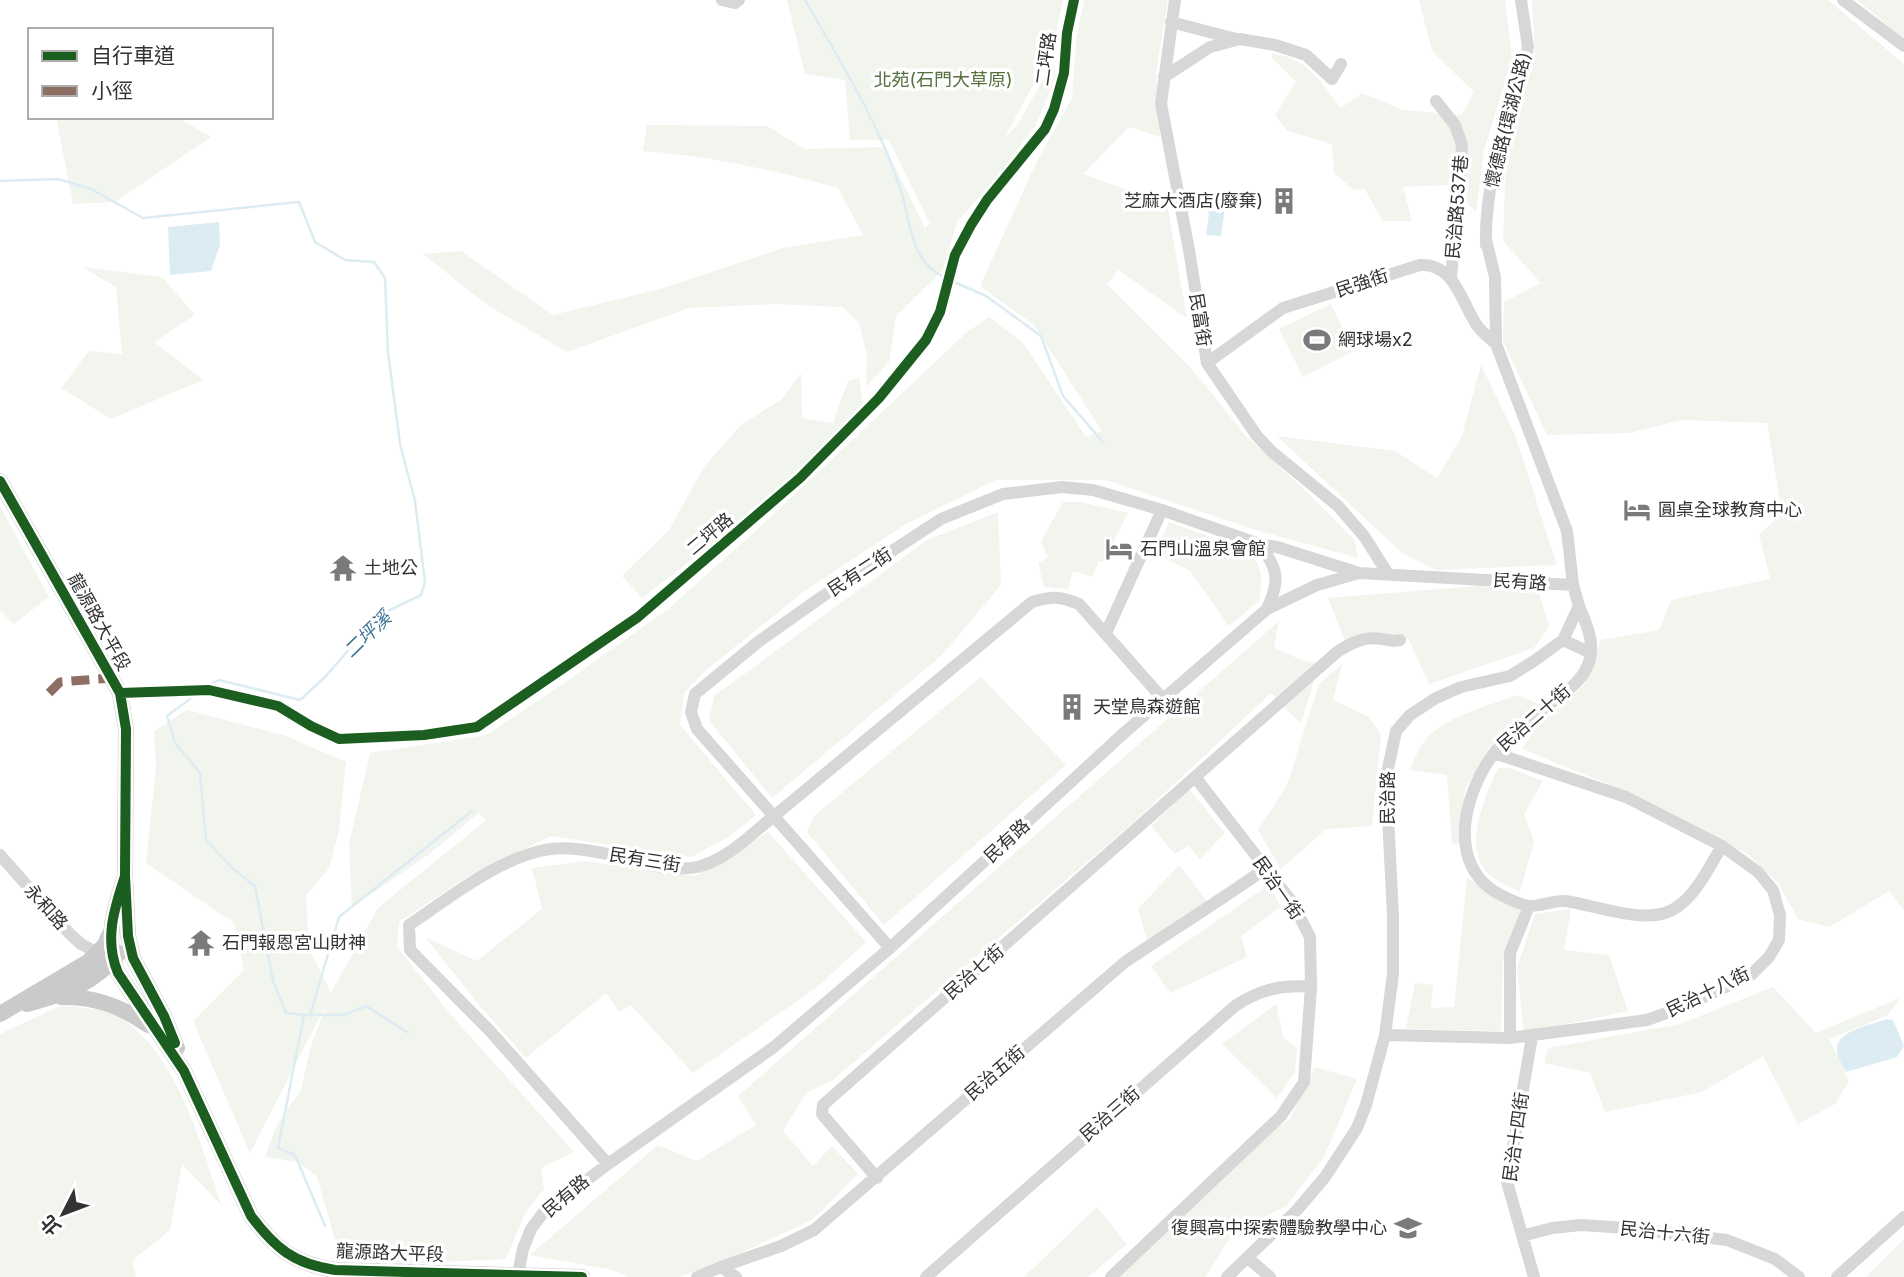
<svg xmlns="http://www.w3.org/2000/svg" width="1904" height="1277" font-family="Inter,'Noto Sans TC',sans-serif">
	<style>
		.green { fill: #f1f5ed }
		.water { fill: #ddebf3 }
		.lines { fill: none; stroke-linecap: round; stroke-linejoin: round }
		.stream { stroke: #ddebf3; stroke-width: 2.5 }
		.minor { stroke: #d7d7d7; stroke-width: 12 }
		.major { stroke: #cacaca; stroke-width: 16 }
		.quiet { stroke: #8d6e63; stroke-width: 9; stroke-dasharray: 18 9; stroke-linecap: butt }
		.cycleway-casing { stroke: #fff; stroke-width: 15 }
		.cycleway { stroke: #1b5e20; stroke-width: 10 }
		.labels { text-anchor: middle; stroke-width: 7; stroke-linejoin: round; paint-order: stroke }
		.street-label { font-size: 18px; fill: #333; stroke: #fff }
		.park-label { font-size: 18px; fill: #56703f; stroke: #fff }
		.poi-label { font-size: 18px; fill: #333; stroke: #fff; text-anchor: start }
		.water-label { font-size: 19px; font-style: italic; fill: #3f7597; stroke: #fff }
	</style>
	<rect width="100%" height="100%" fill="#fff"/>
	<path class="green" d="M787,0h276l-11,50 -47,87 12,-12 36,-62 3,14 -20,48 -38,51 -41,46 -14,48 -47,46 -7,46 -23,25 1,-31 -8,-33 -17,-16 -66,-3 -87,4 -122,44 -80,-47 -64,-51 38,-3 92,64 111,-27 119,-40 80,-13 -25,-47c-64,-18 -128,-32 -195,-37l4,-26 120,1 38,23 80,-2 40,81 7,-8 -3,2 -40,-82h-39l-5,-60 -40,-6z
		M1084,0h84l-12,72 4,65 -31,-10 -46,47 84,30 20,114 -69,-48 -11,14 85,85 53,66 59,54 51,52 3,17 -99,-27 -153,-51h-110l-90,44 -104,69 -97,78 -21,22 -4,32 76,90 -26,21 -38,21 -141,-21 -81,39 -71,47 -2,25 55,69 122,136 -33,16 3,21 -19,24 -19,46 -129,6 -13,-17 -29,-8 -18,-64 -20,-14 -32,-5 11,-31 25,-36 9,-41 17,-46 -77,150 -57,-132 51,-51 -10,-47 -88,-60 10,-95 -2,-37 33,-21 99,26 60,26 -7,68 -10,38 -23,28 3,52 22,45 47,-85 108,-88 -7,-7 -51,42 -76,52 -3,-63 21,-91 116,-18 81,-54 100,-71 93,-83 206,-194 23,-16 35,27 62,93 16,-6 -68,-106 -54,-39 57,-125 35,-63 4,-57z
		M1419,0h86l7,59 -28,91 -8,62 -28,-27 -45,2 9,34h-29l-19,-33 -10,2 -20,-17 -2,-29 -45,-13 -12,-16 21,-33 -24,-24v-5c38,7 47,27 69,55l21,-15 41,17 59,5 12,-23 -42,-41z
		M1532,0h296l76,64v847l-15,-20 -60,36 -31,-8 -20,-36 -30,-29 -118,-61 -108,-44 14,-21 48,-43 17,-45 58,-10 12,-30 99,-21 -11,-45 23,-20 -15,-91 -85,-3 -53,13 -82,2 -44,-94 1,-39 37,-19 -38,-42 3,-86 29,-99z
		M1857,0h47v39z
		M56,117h121l34,20 -96,65 -42,2z
		M82,267l80,10 33,38 -41,27 49,38 -92,39 -50,-31 28,-37 33,3 -6,-67z
		M1331,304l23,47 -51,26 -24,-48z
		M1481,365l34,70 42,130 -121,5 -34,-17 -125,-117 118,15 42,27 25,-42z
		M801,373l1,45 31,5 15,-42 11,-3 4,25 -39,42 -73,69 -109,84 -20,-22 47,-46 35,-63 37,-42 41,-26z
		M1063,502h18l47,11 -25,49 -4,-1 -7,16 -19,-6 -5,18 -24,-2 -6,-24 10,-5 -7,-17z
		M0,506l49,91 -35,27 -14,-13z
		M998,512l3,73 -59,70 -170,143 -63,-78 5,-24 213,-156z
		M1169,522l78,28c16,15 16,30 12,51l-30,25 -39,-55 -35,-18z
		M1478,586l60,4 11,37 -15,21 -105,36 -21,-46 -62,6 -18,-46z
		M1279,621l-5,27 30,13 15,3 -18,60 -30,-31 -135,127 -303,260 -27,13 -23,38 30,35 19,-20 26,28 -46,46 -80,37 -53,20h-51l-15,-7 -83,-15 128,-110 39,16 59,-36 -18,-29z
		M1342,664l-9,36 36,17 12,18 -9,91 -46,3 -45,40 -23,-39 29,-45 32,-101z
		M981,677l85,88 -182,160 -77,-93 7,-16z
		M1517,695l22,9 -49,42 -25,43 -6,55 -7,-1 -5,-68 -37,-5c5,-13 11,-28 22,-37 23,-19 58,-28 85,-38z
		M1498,768h12l33,13 -19,33 10,27 -14,51c-9,-5 -20,-9 -29,-16 -31,-23 -6,-80 7,-108z
		M1189,789l36,44 -25,26 -12,-13 -13,8 -24,-28z
		M768,832l98,110 -50,46 -123,85 -62,-68 -12,7 -13,-19 -80,65 -47,-53 -53,-67 51,23 65,-52 -10,-41 54,-7 109,15z
		M1179,865l29,38 -61,37 -9,-31z
		M1467,878l55,33 -19,49 -2,71 -95,-2 9,-46 18,2 -2,23 23,-1z
		M1269,885l12,22 -40,29 6,21 -77,36 -19,-27z
		M1571,909l-7,41 45,5 19,56 -104,22 -7,-65 18,-54z
		M1773,987l43,46 84,-35 -12,17 -59,24 20,42 -14,23 -37,20 -35,-68 -61,36 -97,20 -15,-39 -46,-10 4,-15 132,-24z
		M1276,1004l7,33 14,11 -2,24 -18,26 -55,-54z
		M62,1005c14,3 42,3 53,10 62,34 85,128 107,191l-40,-42 -12,66 -38,31 4,16h-136v-243z
		M1315,1067l42,12 -33,78 -38,49 -46,23 -14,15 -21,33h-90l151,-141 23,-16z
		M1097,1207l30,37 -39,33h-64z
		M1904,1239v38h-38z"/>
	<path class="water" d="M1213,193l9,2 4,7 -5,34 -15,-1 3,-21 -9,-13z
		M219,222l1,23 -9,26 -41,4 -2,-48z
		M1887,1019l6,1 11,26 -7,11 -51,15c-3,-6 -9,-14 -9,-21 -2,-21 35,-26 50,-32z"/>
	<g class="lines">
		<path class="stream" d="M805,0c35,61 75,124 96,191 10,31 9,71 43,86
			M0,181l58,-2 33,10 52,29 156,-16 16,40 30,18 29,2 11,16 3,74 12,92 15,57 10,81 -4,13 -31,15 -31,28 -34,39 -25,23 -81,-20 -8,4
			M954,282l32,14 55,40 22,60 40,46
			M194,696l-27,20 8,27 25,30 6,67 26,28 23,18 18,95 13,32 18,2 -26,133 17,7 30,71
			M304,1015h40l22,-9 41,26
			M310,1015l29,-98 133,-106"/>
		<path class="minor" d="M722,0l13,3 4,-3
			M1175,0l-14,104 28,146 18,113 50,73 15,16 66,54 26,30 24,38
			M1843,0l61,46
			M1171,22l65,17
			M1164,77l46,-30 30,-8 35,6 31,10 26,24 9,-15
			M1436,101l19,24 7,20 -11,133
			M1486,245c-2,-66 23,-126 40,-188l2,-10 -7,-47
			M1207,363l76,-55 137,-43c34,-2 41,36 56,59 5,8 14,14 20,20
			M1259,544c20,25 21,37 8,65
			M1579,606c8,19 18,41 8,61 -7,16 -24,27 -37,37 -18,15 -42,31 -56,49 -20,27 -35,67 -27,100 4,17 16,33 32,41 8,4 19,10 29,12 12,1 25,-6 37,-5 31,4 81,25 109,8 22,-13 35,-42 48,-63
			M1106,633l56,-123
			M1563,640l28,13
			M120,693l89,-3 69,16 33,20 28,13 85,-4 53,-8 161,-110 162,-139 79,-80 47,-58 14,-28 15,-57 16,-30 16,-25 58,-71 9,-20 10,-36 3,-40 7,-33
			M0,855l69,78 12,11 32,17
			M890,948l-193,-219 -6,-17 4,-18 63,-52 65,-46 118,-77 62,-25 59,-7 31,3 69,20 97,34 18,3 82,26
			M1385,1035l125,3 137,-18 33,-12 71,-33 18,-18 10,-17 1,-25 -7,-25 -15,-18 -36,-26 -96,-49 -132,-44
			M1532,1037l-25,145 27,95
			M1510,1038v-85l19,-47
			M608,1164l-118,-133 -80,-81 -1,-25c42,-28 85,-64 135,-75 21,-4 43,0 64,4 28,7 61,19 89,13 30,-7 53,-32 76,-50l259,-215c20,-6 27,-6 47,2l84,95
			M877,1178l-55,-64 1,-9 372,-328
			M1522,1236l30,-8 29,-3 47,3 99,12 48,19 24,18
			M1248,1258l22,19
			M721,1267l60,-21 33,-16 311,-268c47,-32 95,-61 141,-94
			M518,1274l5,-25 8,-20 12,-16 65,-49 166,-117 116,-99 234,-215 143,-124 50,-24 42,-12 214,12
			M697,1277l24,-10 15,10
			M926,1277l309,-271c24,-16 47,-22 76,-19
			M1111,1277l170,-161 23,-34 7,-95 -1,-50 -18,-35 -97,-125 142,-125c14,-9 27,-16 45,-13 7,1 11,3 18,1
			M1227,1277l70,-67 28,-33 32,-49 9,-23 19,-70 8,-61v-58l-7,-138 10,-47 14,-16 26,-17 25,-11 49,-11 24,-15 29,-21 16,-34 -6,-21 -6,-54 -71,-187 -1,-67 -9,-37
			M1837,1277l67,-60"/>
		<path class="major" d="M0,481l120,212 6,36 -1,147 3,60 5,22 31,58 13,32
			M125,876c-11,33 -21,64 -7,97l66,98 67,145c24,32 43,48 84,54l247,7
			M61,997c33,-1 60,9 87,28
			M27,1004c38,-10 67,-20 92,-51
			M0,1014l88,-52 17,-17 4,-10"/>
		<path class="quiet" d="M49,693l11,-11 51,-4"/>
		<defs>
			<path id="cycleway" d="M0,481l120,212 6,36 -1,147 3,60 5,22 31,58 11,27
				M120,693l89,-3 69,16 33,20 28,13 85,-4 53,-8 161,-110 162,-139 79,-80 47,-58 14,-28 15,-57 16,-30 16,-25 58,-71 9,-20 10,-36 3,-40 7,-33
				M125,876c-11,33 -21,64 -7,97l66,98 67,145c24,32 43,48 84,54l247,7"/>
		</defs>
		<use href="#cycleway" class="cycleway-casing"/>
		<use href="#cycleway" class="cycleway"/>
	</g>
	<defs>
		<symbol id="building-bare" viewBox="-9 -9 18 18"><path d="M-4-6H4V6H1V3H-1V6H-4ZM-2.5-4.3h1.7v1.8h-1.7ZM.8-4.3h1.7v1.8H.8ZM-2.5-1h1.7V.8h-1.7ZM.8-1h1.7V.8H.8Z" fill="#7a7a7a" stroke="#fff" stroke-width="2.5" paint-order="stroke"/></symbol>
		<symbol id="stadium-bare" viewBox="-9 -9 18 18"><path d="M0-5a6.5 5 0 1 0 0 10a6.5 5 0 1 0 0-10ZM-3.5-1.8h7v3.6h-7Z" fill="#7a7a7a" stroke="#fff" stroke-width="2.5" paint-order="stroke"/></symbol>
		<symbol id="hotel-bare" viewBox="-9 -9 18 18"><path d="M-6-4.5h1.5V1H6V5H4.5V3h-9V5H-6ZM-4 0a1.8 1.8 0 1 1 3.6 0ZM.5 0V-2.5h3Q6-2.5 6 0Z" fill="#7a7a7a" stroke="#fff" stroke-width="2.5" paint-order="stroke"/></symbol>
		<symbol id="temple-bare" viewBox="-9 -9 18 18"><path d="M0-6L5-2H3V0L6.5 2.5H4V6H1.5V3h-3V6H-4V2.5H-6.5L-3 0V-2H-5Z" fill="#7a7a7a" stroke="#fff" stroke-width="2.5" paint-order="stroke"/></symbol>
		<symbol id="school-bare" viewBox="-9 -9 18 18"><path d="M0-5L7-2L0 1L-7-2ZM-4 1L0 2.5L4 1V4Q0 6-4 4Z" fill="#7a7a7a" stroke="#fff" stroke-width="2.5" paint-order="stroke"/></symbol>
	</defs>
	<g fill-rule="evenodd">
		<use href="#building-bare" x="1265" y="182" width="38" height="38"/>
		<use href="#stadium-bare" x="1298" y="321" width="38" height="38"/>
		<use href="#hotel-bare" x="1618" y="491" width="38" height="38"/>
		<use href="#hotel-bare" x="1100" y="530" width="38" height="38"/>
		<use href="#temple-bare" x="324" y="549" width="38" height="38"/>
		<use href="#building-bare" x="1053" y="688" width="38" height="38"/>
		<use href="#temple-bare" x="182" y="924" width="38" height="38"/>
		<use href="#school-bare" x="1389" y="1209" width="38" height="38"/>
	</g>
	<g class="labels">
		<g class="street-label">
			<text transform="translate(1046 59) rotate(-82)" y="6">二坪路</text>
			<text transform="translate(1508 120) rotate(-76)" y="6">懷德路(環湖公路)</text>
			<text transform="translate(1457 207) rotate(-85)" y="6">民治路537巷</text>
			<text transform="translate(1362 283) rotate(-18)" y="6">民強街</text>
			<text transform="translate(1200 320) rotate(81)" y="6">民富街</text>
			<text transform="translate(710 534) rotate(-40)" y="6">二坪路</text>
			<text transform="translate(860 572) rotate(-33)" y="6">民有二街</text>
			<text transform="translate(1520 582) rotate(4)" y="6">民有路</text>
			<text transform="translate(99 622) rotate(61)" y="6">龍源路大平段</text>
			<text transform="translate(1534 718) rotate(-41)" y="6">民治二十街</text>
			<text transform="translate(1388 798) rotate(-90)" y="6">民治路</text>
			<text transform="translate(1007 841) rotate(-43)" y="6">民有路</text>
			<text transform="translate(645 860) rotate(9)" y="6">民有三街</text>
			<text transform="translate(1278 888) rotate(55)" y="6">民治一街</text>
			<text transform="translate(46 907) rotate(48)" y="6">永和路</text>
			<text transform="translate(974 972) rotate(-41)" y="6">民治七街</text>
			<text transform="translate(1708 992) rotate(-26)" y="6">民治十八街</text>
			<text transform="translate(995 1073) rotate(-41)" y="6">民治五街</text>
			<text transform="translate(1110 1114) rotate(-41)" y="6">民治三街</text>
			<text transform="translate(1516 1137) rotate(-82)" y="6">民治十四街</text>
			<text transform="translate(566 1196) rotate(-40)" y="6">民有路</text>
			<text transform="translate(1665 1233) rotate(6)" y="6">民治十六街</text>
			<text transform="translate(390 1253) rotate(2)" y="6">龍源路大平段</text>
		</g>
		<g class="park-label">
			<text x="943" y="86">北苑(石門大草原)</text>
		</g>
		<g class="poi-label">
			<text x="1263" y="207" text-anchor="end">芝麻大酒店(廢棄)</text>
			<text x="1338" y="346">網球場x2</text>
			<text x="1658" y="516">圓桌全球教育中心</text>
			<text x="1140" y="555">石門山溫泉會館</text>
			<text x="364" y="574">土地公</text>
			<text x="1093" y="713">天堂鳥森遊館</text>
			<text x="222" y="949">石門報恩宮山財神</text>
			<text x="1387" y="1234" text-anchor="end">復興高中探索體驗教學中心</text>
		</g>
		<g class="water-label">
			<text transform="translate(367 634) rotate(-44)" y="7">二坪溪</text>
		</g>
	</g>
	<rect x="28" y="28" width="245" height="91" fill="#ffffff" stroke="#adadad" stroke-width="2"/>
	<rect x="42" y="51" width="35" height="10" fill="#1b5e20" stroke="#adadad" stroke-width="2"/>
	<text x="91" y="63" font-size="21" fill="#333333">自行車道</text>
	<rect x="42" y="86" width="35" height="10" fill="#8d6e63" stroke="#adadad" stroke-width="2"/>
	<text x="91" y="98" font-size="21" fill="#333333">小徑</text>
	<g transform="translate(63 1214) rotate(228)" stroke="#ffffff" stroke-width="5" paint-order="stroke">
	<path d="M0-5L12 26L0 18L-12 26Z" fill="#333333"/>
	<text y="-10" font-size="19" font-weight="bold" text-anchor="middle" fill="#333333">北</text>
	</g>
</svg>
